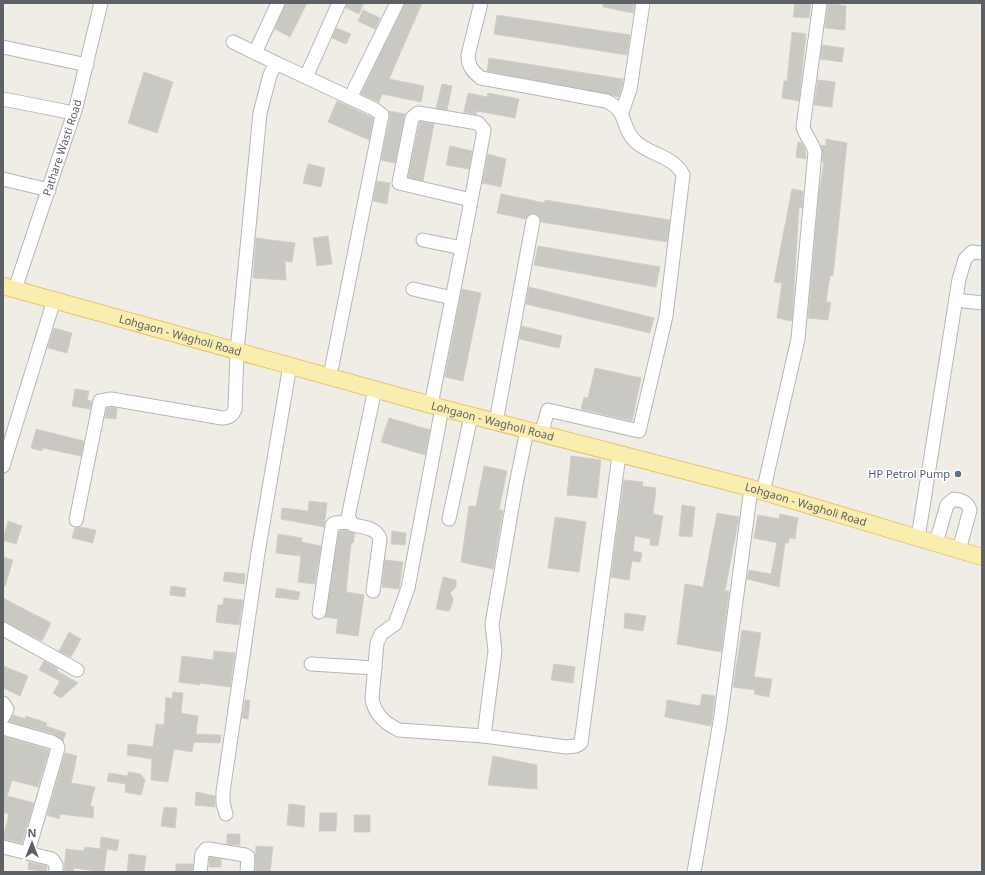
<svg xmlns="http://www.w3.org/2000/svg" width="985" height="875" font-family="'Noto Sans',sans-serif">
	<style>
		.building { fill: #cac8c2; stroke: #d3cfc4 }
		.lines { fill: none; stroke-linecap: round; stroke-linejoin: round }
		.minor-casing { stroke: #b3b6ba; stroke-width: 15 }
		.major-casing { stroke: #eac464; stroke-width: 18 }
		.minor { stroke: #fff; stroke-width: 13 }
		.major { stroke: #faeeaf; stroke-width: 16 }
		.service-dot { fill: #5c6f8a; stroke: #fff; stroke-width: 1.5 }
		.labels { text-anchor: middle; stroke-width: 3; stroke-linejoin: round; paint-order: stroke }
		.street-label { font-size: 11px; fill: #5d6165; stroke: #fff }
		.service-label { font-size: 11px; fill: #4e5e75; stroke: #fff; text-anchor: end }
	</style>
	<rect width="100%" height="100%" fill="#efede6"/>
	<path class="building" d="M286,3h21l-17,34 -15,-8z
		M347,3h17l-5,11 -13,-6z
		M405,3h17l-33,76 35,7 -3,16 -39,-8 -3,8 -18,-8z
		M603,3h32l-2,10 -30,-6z
		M795,3h16l-2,15 -16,-1z
		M828,3l18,3 -1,24 -20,-2z
		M363,10l17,8 -5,11 -17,-8z
		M497,15l133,20 -3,20 -133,-21z
		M336,28l15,6 -5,10 -14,-6z
		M792,32l14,2 -7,67 -17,-3 2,-17h3z
		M822,45l22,3 -2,14 -22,-3z
		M489,58l134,21 -1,8 -3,10 -132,-26z
		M144,72l29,10 -16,51 -29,-10z
		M818,80l17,2 -3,25 -18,-2z
		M442,84l10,2 -5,24 -11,-2z
		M468,93l19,4 1,-4 31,6 -4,19 -38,-7 -1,4 -12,-3z
		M337,101l36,17 -4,22 -41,-18z
		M389,111l16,3 -10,49 -14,-3 9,-43z
		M420,121l14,3 -11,57 -15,-4z
		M826,139l21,4 -14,133 -3,-1 -4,27h5l-3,18 -20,-2 11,-125 5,-31h-2l-1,-17 5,1z
		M798,142l4,1 3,6 1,10 -10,-2z
		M450,146l22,5 -3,18 -23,-4z
		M488,154l18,5 -5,28 -19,-4z
		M308,164l17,4 -4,19 -18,-4z
		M377,181l13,2 -3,21 -14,-3z
		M792,189l11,2 -1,17 -3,-1 -7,114 -15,-3 5,-35 -8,-1z
		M501,194l44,9v-3l125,20 -3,22 -126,-20 -3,-7 -4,-2 -4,1 -5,5 -28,-6z
		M328,236l4,28 -15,2 -4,-28z
		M256,238l39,5 -3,19 -7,-1 1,19 -33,-2z
		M538,246l122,21 -4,20 -122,-22z
		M529,287l125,31 -4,15 -124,-29z
		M462,289l19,4 -18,88 -18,-4z
		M522,326l40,10 -3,12 -40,-9z
		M54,328l18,5 -5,20 -19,-5z
		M595,368l46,10 -9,43 -51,-12 3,-12 4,1z
		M75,389l14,2 -2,9 5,1 -2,8 -18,-3z
		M111,407l6,1 -1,11 -11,-1 2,-10z
		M389,418l41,12 -5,25 -44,-13z
		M36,429l48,12 -3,15 -38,-8 -1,3 -11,-3z
		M571,456l30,4 -4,38 -30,-3z
		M484,466l23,5 -8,39h4l-10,59 -32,-7 8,-56 7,1z
		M624,480l19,2 -1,4 14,2 -3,26 10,2 -5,30 -8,-1 1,-6 -16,-3 -2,15 9,2 -2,9 -8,-1 -3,19 -18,-3z
		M309,501l18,2 -3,24 -43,-8 1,-11 26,3z
		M682,505l13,2 -3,30 -13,-1z
		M717,513l22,4 -14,74h4l-8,61 -44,-8 8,-60 18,3z
		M780,514l18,4 -3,21 -5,-1 -2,5h-3l-6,44 -32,-8 2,-9 22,4 6,-31 -23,-5 4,-23 21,4z
		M555,517l31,5 -7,50 -31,-4z
		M8,521l14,5 -6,18 -13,-4z
		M80,527l16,3 -3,13 -21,-5 3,-10z
		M345,530l10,3 -2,10h-2l-5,49 18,3 -6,41 -22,-3 2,-14 -13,-2 14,-86z
		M392,531l14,2 -1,12 -14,-1z
		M278,534l24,4 -1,4 20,4 -6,38 -17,-2 3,-26 -25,-3z
		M3,557l10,3 -8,26h-2z
		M385,560l18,2 -4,27 -17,-2z
		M225,572l20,2 -1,10 -21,-3z
		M443,577l13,3v7l-6,6 3,5v3l-3,9 -2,1 -12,-2z
		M171,586l15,2 -1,9 -15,-2z
		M277,588l23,4 -2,8 -23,-3z
		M3,598l48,25 -9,18 -39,-20z
		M224,598l19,2 -4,25 -23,-3 2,-17h5z
		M625,613l21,3 -3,15 -19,-3z
		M742,630l19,3 -7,44 18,2 -3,18 -15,-3 1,-4 -22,-3z
		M69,632l12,7 -10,18 -12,-6z
		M214,651l21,2 -5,34 -30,-4v2l-21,-3 3,-26 31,4z
		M44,661l14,8 -1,2 21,12 -17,15 -8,-5 7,-12 -21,-11z
		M554,664l21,3 -2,16 -22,-3z
		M3,666l25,10 -8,20 -17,-8z
		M173,692l10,1 -2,20 17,3 -2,18 25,1 -1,8 -26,-1 -2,10 -18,-3 -6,33 -17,-2 1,-21 -25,-4 1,-11 25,3 3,-23 8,1 2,-28 6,2z
		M702,694l13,2 -4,30 -46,-9 2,-17 33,6z
		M245,700h5l-2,19 -6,-1z
		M13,715l12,4 1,-3 21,7 -1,3 20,7 -3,8 -9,-7 -45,-12z
		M3,736l46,14 -11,37 -26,-7 -5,16 27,7 -12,40 -19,-4 6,-25 -6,-2z
		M65,753l12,3 -6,27 24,4 -5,19 4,1 -1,11 -33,-4 -1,5 -12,-4z
		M493,756l44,9v24l-49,-4z
		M128,772l12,2 5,6 -4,15 -16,-3 1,-8 -19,-3 2,-8 19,3z
		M196,792l19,4v11l-20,-2z
		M289,804l16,2 -1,21 -17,-2z
		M164,807l13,1 -2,20 -14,-2z
		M320,813h17l-1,18h-17z
		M354,815h16v17h-16z
		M227,834h13v11l-13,-1z
		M101,837l18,3 -2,11 -10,-2 -3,23 -30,-4 -1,4 -9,-1 2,-22 18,2 1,-4 15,2z
		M256,846l17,1 -3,25h-15z
		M129,854l17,2 -2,16h-17z
		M210,857l11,2v8h-12z
		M29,862l18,4 -1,6 -18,-3z
		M176,864h17l-1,8h-16z"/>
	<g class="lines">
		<defs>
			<g id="minor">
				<path d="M481,3l-13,52c0,11 4,16 13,23l125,23c24,11 13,25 30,41 14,13 38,14 47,33l-17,141 -27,115 -91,-21 -7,24"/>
				<path d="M233,42l43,21"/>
				<path d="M3,47l84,18"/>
				<path d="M255,53l23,-50"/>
				<path d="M306,77l33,-74"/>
				<path d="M350,98l47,-95"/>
				<path d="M3,99l71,14"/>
				<path d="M622,112l8,-23 13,-86"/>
				<path d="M3,179l46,11"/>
				<path d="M423,240l39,8"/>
				<path id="s1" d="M15,289l61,-182 25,-104"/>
				<path d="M413,289l39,9"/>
				<path d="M956,300l26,3"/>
				<path d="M431,405c18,-92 37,-184 53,-275l-6,-7 -60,-10 -6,5 -13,65 72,17"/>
				<path d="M442,408l-34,180 -13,36 -14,10 -4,9 -5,55c2,16 14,26 27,32l85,6"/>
				<path d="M496,422l37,-201"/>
				<path d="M527,431l-11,53 -24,140 3,27 -11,85 82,11 10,-1 5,-3 38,-288"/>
				<path d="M3,466l51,-166"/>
				<path d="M763,492l35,-153 17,-187c-3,-10 -9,-15 -12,-25l17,-124"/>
				<path d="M449,519l22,-103"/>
				<path d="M76,520l24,-119 11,-2 111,19c7,0 11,-3 13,-9l2,-58 23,-238 10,-38 6,-12 98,46 8,6 -52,261"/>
				<path d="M918,538l41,-259 6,-20 7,-7 10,1"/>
				<path d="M936,543l11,-38 7,-6c8,2 13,2 16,11l-11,40"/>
				<path d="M373,591l7,-52c-3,-11 -17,-12 -27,-14l-5,-8 27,-128"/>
				<path d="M319,612l13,-87 3,-2 15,-1"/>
				<path d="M3,629l74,41"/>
				<path d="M311,664l64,4"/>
				<path d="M3,703l4,6 -4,8"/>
				<path d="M3,728l49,14 5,3 1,3 -30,104"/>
				<path d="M226,814l-3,-11v-11l35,-239 32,-188"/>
				<path d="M3,847l49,12 4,6v7"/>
				<path d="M200,872l2,-18 4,-5h3l36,6 3,2 -1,15"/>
				<path d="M694,872l26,-150 31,-234"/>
			</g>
			<g id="major">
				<path id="s2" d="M3,286l439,122 309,80 231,69"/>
			</g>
		</defs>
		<use href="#minor" class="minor-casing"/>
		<use href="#major" class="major-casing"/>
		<use href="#minor" class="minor"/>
		<use href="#major" class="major"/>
	</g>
	<circle class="service-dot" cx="958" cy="474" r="4"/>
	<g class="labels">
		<g class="street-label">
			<text dy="4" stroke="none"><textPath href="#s1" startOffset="149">Pathare Wasti Road</textPath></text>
			<text dy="4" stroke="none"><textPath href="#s2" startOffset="184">Lohgaon - Wagholi Road</textPath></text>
			<text dy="4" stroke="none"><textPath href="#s2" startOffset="508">Lohgaon - Wagholi Road</textPath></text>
			<text dy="4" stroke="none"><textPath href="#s2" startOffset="832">Lohgaon - Wagholi Road</textPath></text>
		</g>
		<g class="service-label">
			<text x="950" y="478">HP Petrol Pump</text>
		</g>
	</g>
	<rect width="985" height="875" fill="none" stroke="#5d6165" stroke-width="8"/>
	<g transform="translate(32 843)" stroke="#ffffff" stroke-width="3" paint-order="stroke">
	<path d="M0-3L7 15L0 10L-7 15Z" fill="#5d6165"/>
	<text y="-6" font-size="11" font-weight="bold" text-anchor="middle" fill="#5d6165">N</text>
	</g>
</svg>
